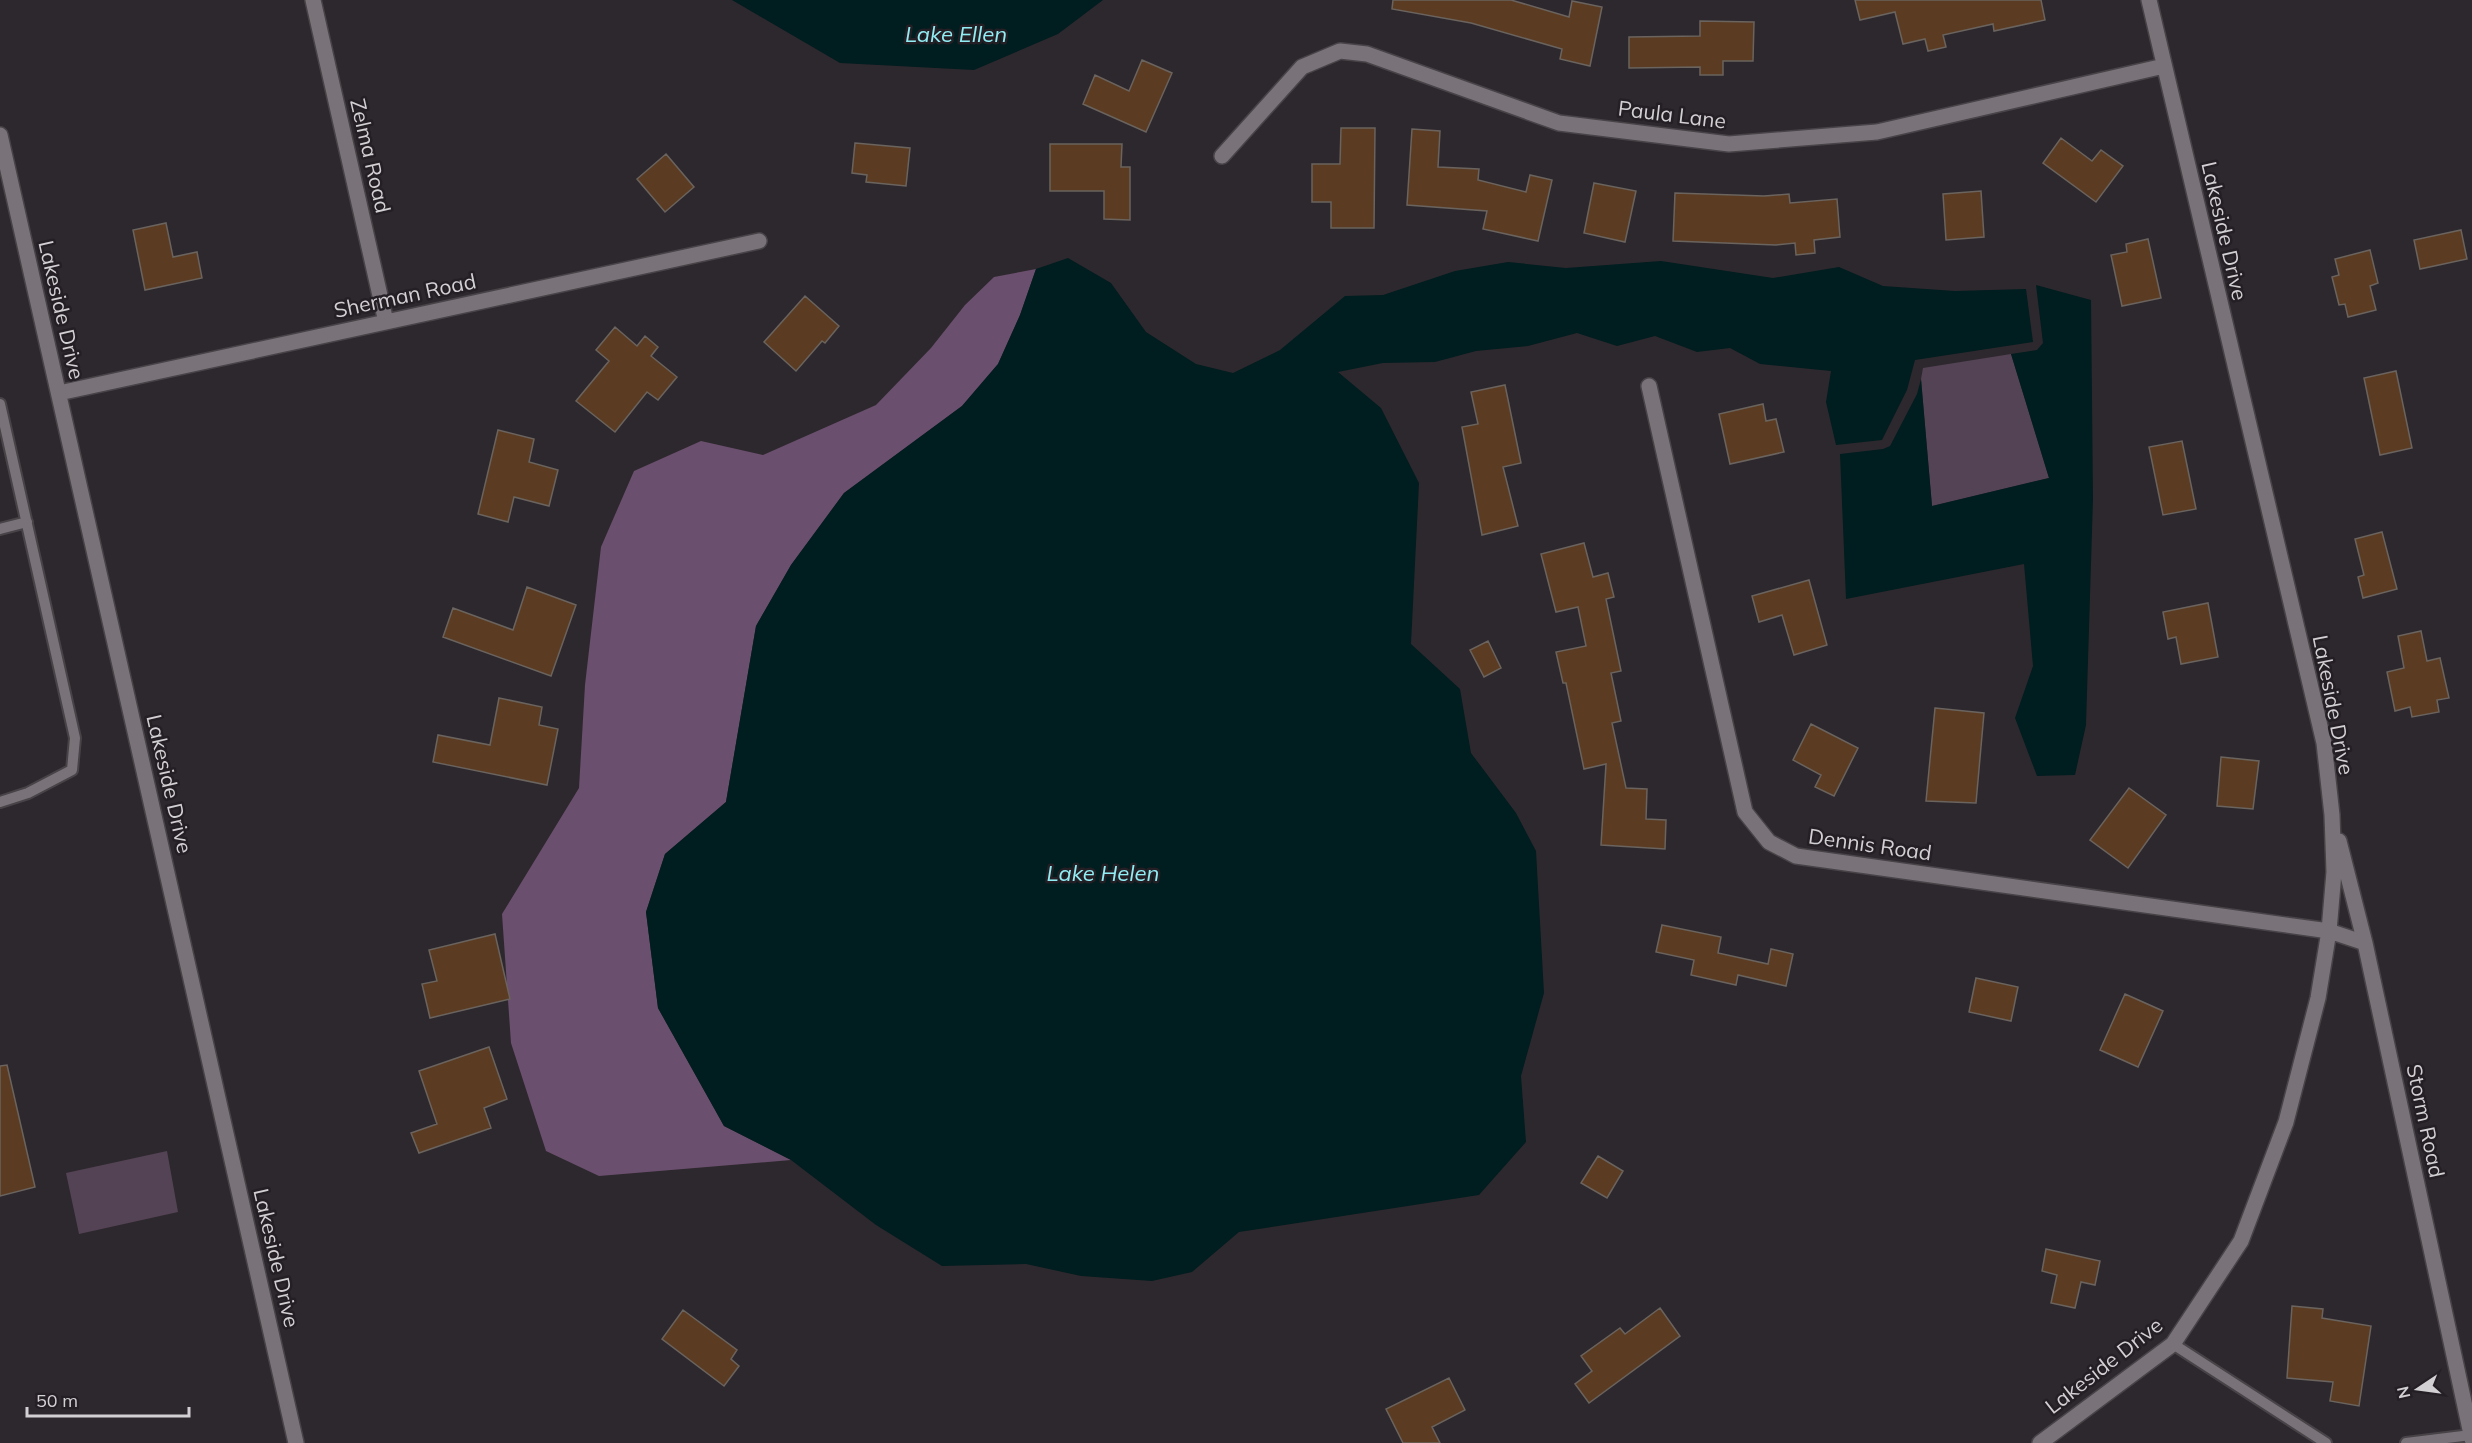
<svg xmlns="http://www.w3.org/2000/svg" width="2472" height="1443" font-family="Mulish,sans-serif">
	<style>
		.green { fill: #544355 }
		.forest { fill: #6b4f6e }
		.water { fill: #001d1f }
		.building { fill: #5b3c22; stroke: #6a635e; stroke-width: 1.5 }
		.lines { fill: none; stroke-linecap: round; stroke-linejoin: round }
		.lane-casing { stroke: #474347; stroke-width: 14 }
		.street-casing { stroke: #474347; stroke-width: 18 }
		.lane { stroke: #797379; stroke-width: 10 }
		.street { stroke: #797379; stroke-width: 15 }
		.labels { text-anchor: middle; stroke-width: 5; stroke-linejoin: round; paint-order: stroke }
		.street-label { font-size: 21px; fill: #d3d0d4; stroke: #241f24 }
		.water-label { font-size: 22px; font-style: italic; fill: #91edf4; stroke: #241f24 }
	</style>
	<rect width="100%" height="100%" fill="#2d282e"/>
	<path class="green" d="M2011,354l38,124 -117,28 -11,-127 2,-11z
		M167,1151l11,61 -99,22 -13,-61z"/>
	<path class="forest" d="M1036,269l-16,46 -22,49 -36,42 -118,87 -53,72 -35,61 -30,176 -61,52 -19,58 12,96 66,118 67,34 -192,16 -53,-25 -35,-108 -9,-129 77,-126 6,-103 16,-138 33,-76 67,-30 62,14 113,-50 55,-57 34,-43 29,-28z"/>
	<path class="water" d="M732,0h371l-45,34 -84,36 -134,-7z
		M1068,258l43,25 35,49 50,32 37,9 47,-23 65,-54 38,-1 72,-24 53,-9 58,6 95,-7 112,17 66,-11 44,19 72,5 71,-2 7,53 -118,18 -8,30 -25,50 -46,5 -10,-43 5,-31 -71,-7 -30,-16 -33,4 -42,-16 -38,10 -40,-13 -49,13 -52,5 -41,11 -52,1 -45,9 43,36 38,75 -8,161 49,45 11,64 45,60 20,38 8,142 -23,83 5,66 -47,53 -240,37 -47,40 -40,9 -71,-5 -55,-12 -84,2 -66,-41 -85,-65 -67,-34 -66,-118 -12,-96 19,-58 61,-52 30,-176 35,-61 53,-72 118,-87 36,-42 22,-49 16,-46z
		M2036,285l55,15 2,199 -7,226 -11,50 -38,1 -22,-58 18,-52 -9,-102 -178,35 -6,-145 43,-5 7,-3 27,-52 4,-15 11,127 117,-28 -38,-124 26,-4 6,-7z"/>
	<path class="building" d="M1393,0h118l58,17 3,-16 30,6 -12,59 -30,-7 2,-10 -91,-26 -79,-14z
		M1855,0h186l4,20 -51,11 -1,-7 -50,11 3,12 -18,4 -3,-12 -22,5 -8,-32 -35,8z
		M1700,21l54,1 -1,39h-30v14h-23v-8l-71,1v-31l71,-1z
		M1142,60l30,13 -26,59 -63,-28 12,-29 34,16z
		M1341,128h34l-1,100h-43v-26h-19v-38h28z
		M1412,129l28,2 -2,36 41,2 -1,11 48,12 4,-17 22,5 -14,61 -55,-12 4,-18 -80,-6z
		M2061,138l31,23 9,-11 22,16 -27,36 -53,-39z
		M855,143l55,5 -4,38 -40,-4 1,-7 -15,-2z
		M1050,144h72l-1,23h9v53l-26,-1v-28h-54z
		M666,154l28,33 -29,25 -28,-33z
		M1594,183l42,8 -11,51 -41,-9z
		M1981,191l3,46 -38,3 -3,-46z
		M1675,193l89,3 25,-2 1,9 47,-4 3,38 -26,3 1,13 -19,2 -1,-12 -19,2 -103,-4z
		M166,223l7,34 24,-5 5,26 -57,12 -12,-60z
		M2461,230l6,29 -47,10 -6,-29z
		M2148,239l13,59 -39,8 -11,-51 16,-3 -1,-8z
		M2370,250l8,33 -8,3 6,24 -28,7 -3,-13 -6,1 -7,-28 7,-2 -4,-16z
		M805,296l34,30 -14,17 -3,-2 -26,30 -32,-29z
		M615,327l22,19 8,-10 13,11 -7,9 26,21 -19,23 -11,-8 -32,40 -39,-31 33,-40 -13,-11z
		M2396,371l16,77 -32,7 -16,-77z
		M1505,385l16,78 -18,4 15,59 -36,9 -20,-108 16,-3 -7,-32z
		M1763,404l3,17 10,-2 8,33 -54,12 -11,-50z
		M498,430l36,9 -5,23 29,8 -9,36 -35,-9 -6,25 -30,-8z
		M2182,441l14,68 -33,6 -14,-68z
		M2382,532l15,57 -34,9 -5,-21 6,-2 -9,-36z
		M1584,543l9,34 15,-4 6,24 -8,2 15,72 -10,2 10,48 -9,2 14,65 21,1 -1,30 20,1 -1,29 -64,-4 5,-81 -22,5 -18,-86h-3l-7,-31 30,-6 -8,-39 -22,5 -15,-58z
		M1809,580l18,65 -33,10 -12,-40 -23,7 -7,-26z
		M527,587l49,18 -25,71 -108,-39 10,-29 60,22z
		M2208,603l10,54 -37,7 -5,-27 -8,2 -5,-27z
		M2421,631l6,30 13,-3 9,40 -12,2 2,12 -27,5 -2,-10 -15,4 -8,-39 17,-4 -6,-32z
		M1488,641l13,27 -17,9 -14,-27z
		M499,698l43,9 -3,18 19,4 -11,56 -114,-23 5,-27 52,10z
		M1935,708l49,5 -8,90 -50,-2z
		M1811,724l47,24 -24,48 -19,-9 6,-12 -28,-15z
		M2221,757l38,4 -6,48 -36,-3z
		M2129,788l37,27 -38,53 -38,-28z
		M1662,925l59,12 -3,16 50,11 3,-15 22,5 -7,32 -48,-11 -2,10 -45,-10 3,-15 -38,-8z
		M495,934l15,65 -80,19 -8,-34 15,-3 -8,-31z
		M1976,978l42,9 -7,34 -42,-9z
		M2125,994l38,17 -25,56 -38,-17z
		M489,1047l18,52 -23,9 7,20 -72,25 -8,-20 26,-9 -18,-53z
		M7,1065l28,122 -35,9v-130z
		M1598,1156l25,15 -16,27 -26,-15z
		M2046,1249l54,12 -5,24 -14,-3 -6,26 -24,-5 6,-28 -15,-4z
		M2292,1306l31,3 -1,9 49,8 -12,80 -29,-5 3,-19 -46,-4z
		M1660,1308l20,28 -91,67 -14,-19 17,-13 -11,-15 39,-28 5,6z
		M683,1310l54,40 -6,9 8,7 -15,20 -62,-47z
		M1449,1378l16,32 -33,17 8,16h-37l-17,-34z"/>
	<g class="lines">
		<defs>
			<path id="lane" d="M0,404l75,334 -3,32 -44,23 -28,9
				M0,529l27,-7
				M2173,1344l153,99
				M2406,1443l65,-8"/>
			<path id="street" d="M313,0l73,322
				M0,135l296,1308
				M1222,156l80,-89 38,-16 27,3 192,69 170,21 148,-12 287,-66
				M1649,386l96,426 24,30 27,14 533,75 36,12
				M59,393l700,-152
				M2339,841l26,102 107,496
				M2040,1443l133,-99 68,-103 45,-119 32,-124 11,-67 5,-59 -2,-57 -8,-72 -175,-743"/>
		</defs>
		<use href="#lane" class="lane-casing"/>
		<use href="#street" class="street-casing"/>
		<use href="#lane" class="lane"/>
		<use href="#street" class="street"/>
	</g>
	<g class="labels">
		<g class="street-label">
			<text transform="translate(1672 115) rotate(7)" y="7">Paula Lane</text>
			<text transform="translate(370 156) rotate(77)" y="7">Zelma Road</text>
			<text transform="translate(2224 231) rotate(77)" y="7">Lakeside Drive</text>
			<text transform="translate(405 296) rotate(-12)" y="7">Sherman Road</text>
			<text transform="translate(61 310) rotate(77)" y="7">Lakeside Drive</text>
			<text transform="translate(2333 705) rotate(79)" y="7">Lakeside Drive</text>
			<text transform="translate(169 784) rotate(77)" y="7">Lakeside Drive</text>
			<text transform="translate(1870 845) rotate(8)" y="7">Dennis Road</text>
			<text transform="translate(2425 1121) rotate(78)" y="7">Storm Road</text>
			<text transform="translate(276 1258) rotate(77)" y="7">Lakeside Drive</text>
			<text transform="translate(2104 1366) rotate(-38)" y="7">Lakeside Drive</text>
		</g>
		<g class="water-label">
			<text x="956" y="42">Lake Ellen</text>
			<text x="1103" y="881">Lake Helen</text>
		</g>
	</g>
	<g transform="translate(2418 1389) rotate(257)" stroke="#241f24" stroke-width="4.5" paint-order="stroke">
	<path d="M0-4.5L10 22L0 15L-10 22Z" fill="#d3d0d4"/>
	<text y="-9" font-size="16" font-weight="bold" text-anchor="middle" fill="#d3d0d4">N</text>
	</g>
	<path d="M27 1407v9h162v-9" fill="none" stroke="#d3d0d4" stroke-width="3"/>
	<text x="36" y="1407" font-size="18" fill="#d3d0d4" stroke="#241f24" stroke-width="4.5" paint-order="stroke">50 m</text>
</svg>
